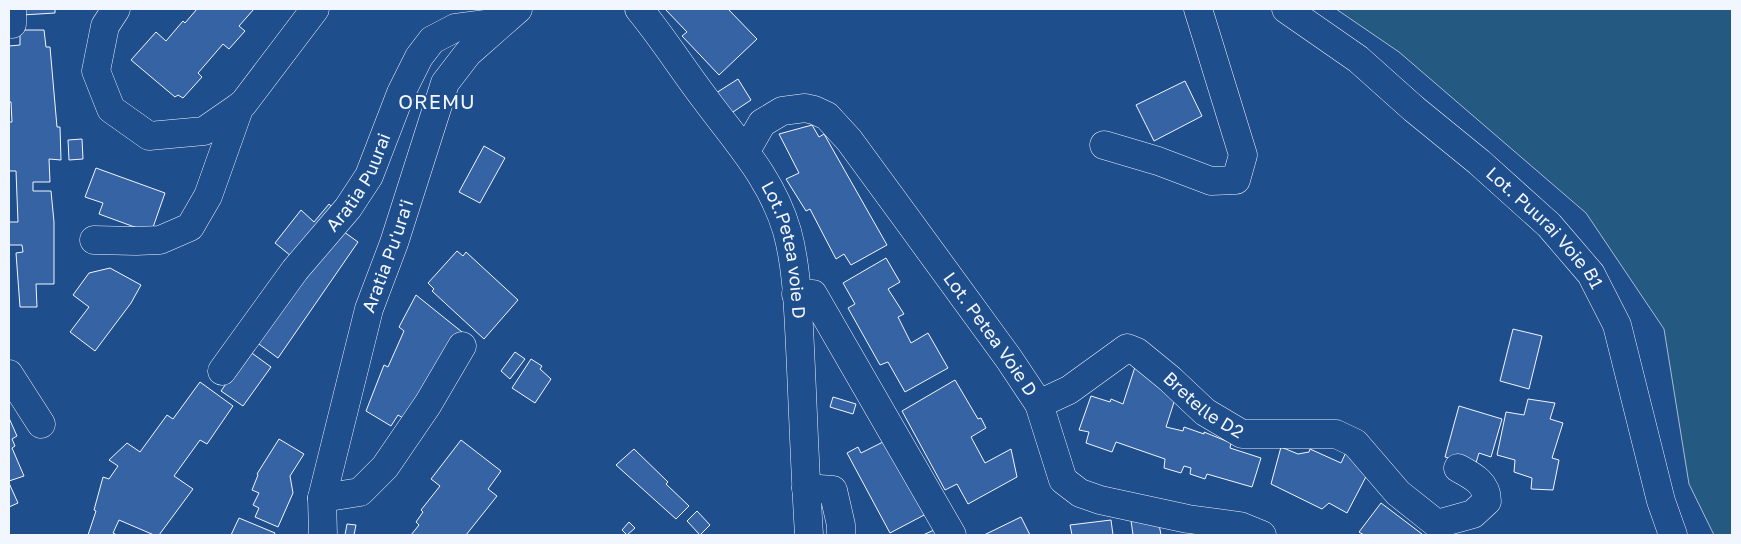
<svg xmlns="http://www.w3.org/2000/svg" width="1741" height="544" font-family="'Golos Text',sans-serif">
	<style>
		.green { fill: #245a82; stroke: #a8bbd7 }
		.building { fill: #3563a3; stroke: #f2f6ff }
		.lines { fill: none; stroke-linecap: round; stroke-linejoin: round }
		.minor-casing { stroke: #f2f6ff; stroke-width: 29 }
		.major-casing { stroke: #f2f6ff; stroke-width: 29 }
		.minor { stroke: #1f4e8c; stroke-width: 28 }
		.major { stroke: #1f4e8c; stroke-width: 28 }
		.labels { text-anchor: middle; stroke-width: 4; stroke-linejoin: round; paint-order: stroke }
		.street-label { font-size: 18px; fill: #f2f6ff; stroke: #1f4e8c }
		.quarter-label { font-size: 20px; letter-spacing: 1px; fill: #f2f6ff; stroke: #1f4e8c }
	</style>
	<rect width="100%" height="100%" fill="#1f4e8c"/>
	<path class="green" d="M1336,9h396v526h-18l-25,-51 -25,-155 -78,-116 -187,-161z"/>
	<path class="building" d="M22,9h33v4l-33,2z
		M197,9h57l-15,17 6,5 -16,18 -6,-5 -25,29 4,4 -19,21 -5,-3 -3,2 -44,-37 25,-28 10,9 17,-20 2,2z
		M665,9h63l29,30 -38,36 -37,-39 5,-4z
		M20,30h24l2,17h4l7,80h3l1,33 -12,-1 1,23h-17v9h18l3,31v62h-18l1,23h-17l-4,-54 7,-1 -1,-7h-13v-23h9l-2,-51h-7v-49h3l-1,-20h-2v-56l11,-1z
		M738,79l13,21 -21,14 -14,-21z
		M1185,81l17,35 -48,25 -18,-36z
		M812,125l7,12 5,-3 63,111 -36,20 -7,-11 -8,5 -26,-50 -4,2 -20,-32 13,-6 -20,-39z
		M82,139l1,20 -14,1 -1,-20z
		M484,146l21,12 -25,45 -21,-11z
		M96,168l69,25 -14,40 -52,-19 4,-11 -18,-6z
		M329,204l7,7 -45,45 -16,-13 26,-33 13,12z
		M340,229l18,13 -80,116 -22,-16z
		M457,251l6,5 3,-4 52,48 -34,39 -52,-48 2,-2 -6,-6z
		M886,258l14,24 -12,7 16,25 -6,3 13,26 17,-10 20,35 -43,24 -17,-30 -8,3 -32,-57 7,-4 -12,-21z
		M110,268l31,17 -10,18 -36,48 -25,-19 19,-25 -16,-12 16,-22z
		M416,295l46,37 -52,90 -12,-7 -7,11 -25,-15 18,-46 4,2 16,-36 -5,-4z
		M1513,329l29,7 -13,53 -29,-8z
		M249,351l22,16 -28,39 -22,-15z
		M515,352l10,7 -15,20 -9,-8z
		M531,359l11,7 -2,3 11,10 -16,24 -23,-15z
		M1135,367l41,29 -10,31 17,4 1,-4 20,7v-2l27,11 -1,5 31,10 -9,29 -45,-13 -2,5 -15,-5 1,-6 -7,-2 -3,7 -17,-5 1,-9 -49,-17 -4,10 -26,-9 3,-11 -10,-2 12,-34 19,6 1,-3 12,5z
		M955,380l23,39 3,-1 5,10 -15,9 14,26 26,-14 6,28 -49,27 -11,-20 -12,6 -43,-79z
		M200,382l33,24 -26,38 -7,-4 -26,36 19,13 -34,46h-5l-35,-15 -6,13 4,2h-29l8,-24 -2,-1 9,-33 6,2 9,-13 -9,-6 18,-17 13,9 27,-37 6,4z
		M833,397l23,7 -3,10 -23,-7z
		M1528,399l27,4 -5,16 13,4 -11,35 7,2 -6,30 -22,-1 1,-11 -18,-6 1,-12 -18,-5 9,-43 18,3z
		M1459,406l43,13 -11,38 -12,-4 -4,13 -30,-9z
		M9,418l8,18 -5,3 3,7 -3,2 12,28 -15,5z
		M279,439l25,15 -14,22 3,17 -15,34 -23,-10 4,-9 -6,-3 6,-12 -7,-3 6,-15 -1,-1z
		M461,440l40,31 -13,18 9,7 -31,39h-55l8,-10 -3,-3 7,-10 -2,-2 19,-24 -9,-7z
		M887,440l39,74 -36,19 -43,-80 11,-6 3,6z
		M1281,447l17,7 11,-2 1,-3 31,14 7,-15 22,21 -23,44 -18,-10 -7,6 -51,-25z
		M634,449l34,33 -2,2 23,22 -13,13 -60,-54z
		M9,483l9,20 -9,4z
		M1381,503l41,31 -1,1h-57l-5,-3z
		M697,511l13,14 -10,10 -13,-14z
		M1021,517l9,18h-46z
		M239,518l36,15 -1,2h-43z
		M1111,520l2,15h-41l-2,-10z
		M1131,520l28,4 2,11h-28z
		M629,522l6,6 -8,7 -5,-5z
		M347,524l9,1 -2,10h-9z
		M934,530l3,5h-14z"/>
	<g class="lines">
		<defs>
			<g id="minor">
				<path d="M12,9v15"/>
				<path id="s1" d="M639,9c24,29 44,61 67,91 31,42 66,79 81,131 10,36 11,78 13,116 3,63 5,125 9,188"/>
				<path id="s2" d="M1286,9l72,50 56,50 65,53 70,63 42,49 26,51 44,176 12,34"/>
				<path d="M1104,145l54,16 53,20 25,-1 7,-25 -45,-146"/>
				<path id="s3" d="M746,151l16,-28 20,-12 23,-3 9,2 13,6 22,24 55,75 105,144 30,45 24,76 17,13 20,7 88,19 52,7 22,9"/>
				<path d="M94,240l42,1 24,-1 30,-13 18,-31 32,-90"/>
				<path d="M796,294h17l139,241"/>
				<path id="s4" d="M222,371l73,-101 53,-62 21,-32 32,-83 18,-36 13,-17 23,-12 46,-6"/>
				<path d="M9,374l32,50"/>
				<path id="s5" d="M1039,404l30,-14 58,-42 10,4 33,27 35,33 37,22h94l19,9 43,50 39,31 36,-10 14,-13c0,-18 -14,-25 -29,-33"/>
				<path d="M806,488l27,2 8,35v10"/>
				<path d="M322,498l38,-6 25,-25 43,-63 34,-58"/>
			</g>
			<g id="major">
				<path d="M116,9l-11,17 -9,45 15,38 38,27 55,-5 39,-27 72,-95"/>
				<path id="s6" d="M323,535l-1,-37 47,-189 25,-66 51,-160 23,-30 50,-44"/>
			</g>
		</defs>
		<use href="#minor" class="minor-casing"/>
		<use href="#major" class="major-casing"/>
		<use href="#minor" class="minor"/>
		<use href="#major" class="major"/>
	</g>
	<g class="labels">
		<g class="street-label">
			<text dy="6" stroke="none"><textPath href="#s4" startOffset="234">Aratia Puurai</textPath></text>
			<text dy="6" stroke="none"><textPath href="#s2" startOffset="340">Lot. Puurai Voie B1</textPath></text>
			<text dy="6" stroke="none"><textPath href="#s1" startOffset="286">Lot.Petea voie D</textPath></text>
			<text dy="6" stroke="none"><textPath href="#s6" startOffset="288">Aratia Pu'ura'i</textPath></text>
			<text dy="6" stroke="none"><textPath href="#s3" startOffset="375">Lot. Petea Voie D</textPath></text>
			<text dy="6" stroke="none"><textPath href="#s5" startOffset="201">Bretelle D2</textPath></text>
		</g>
		<g class="quarter-label">
			<text x="437" y="109">OREMU</text>
		</g>
	</g>
	<rect width="1741" height="544" fill="none" stroke="#f2f6ff" stroke-width="20"/>
</svg>
